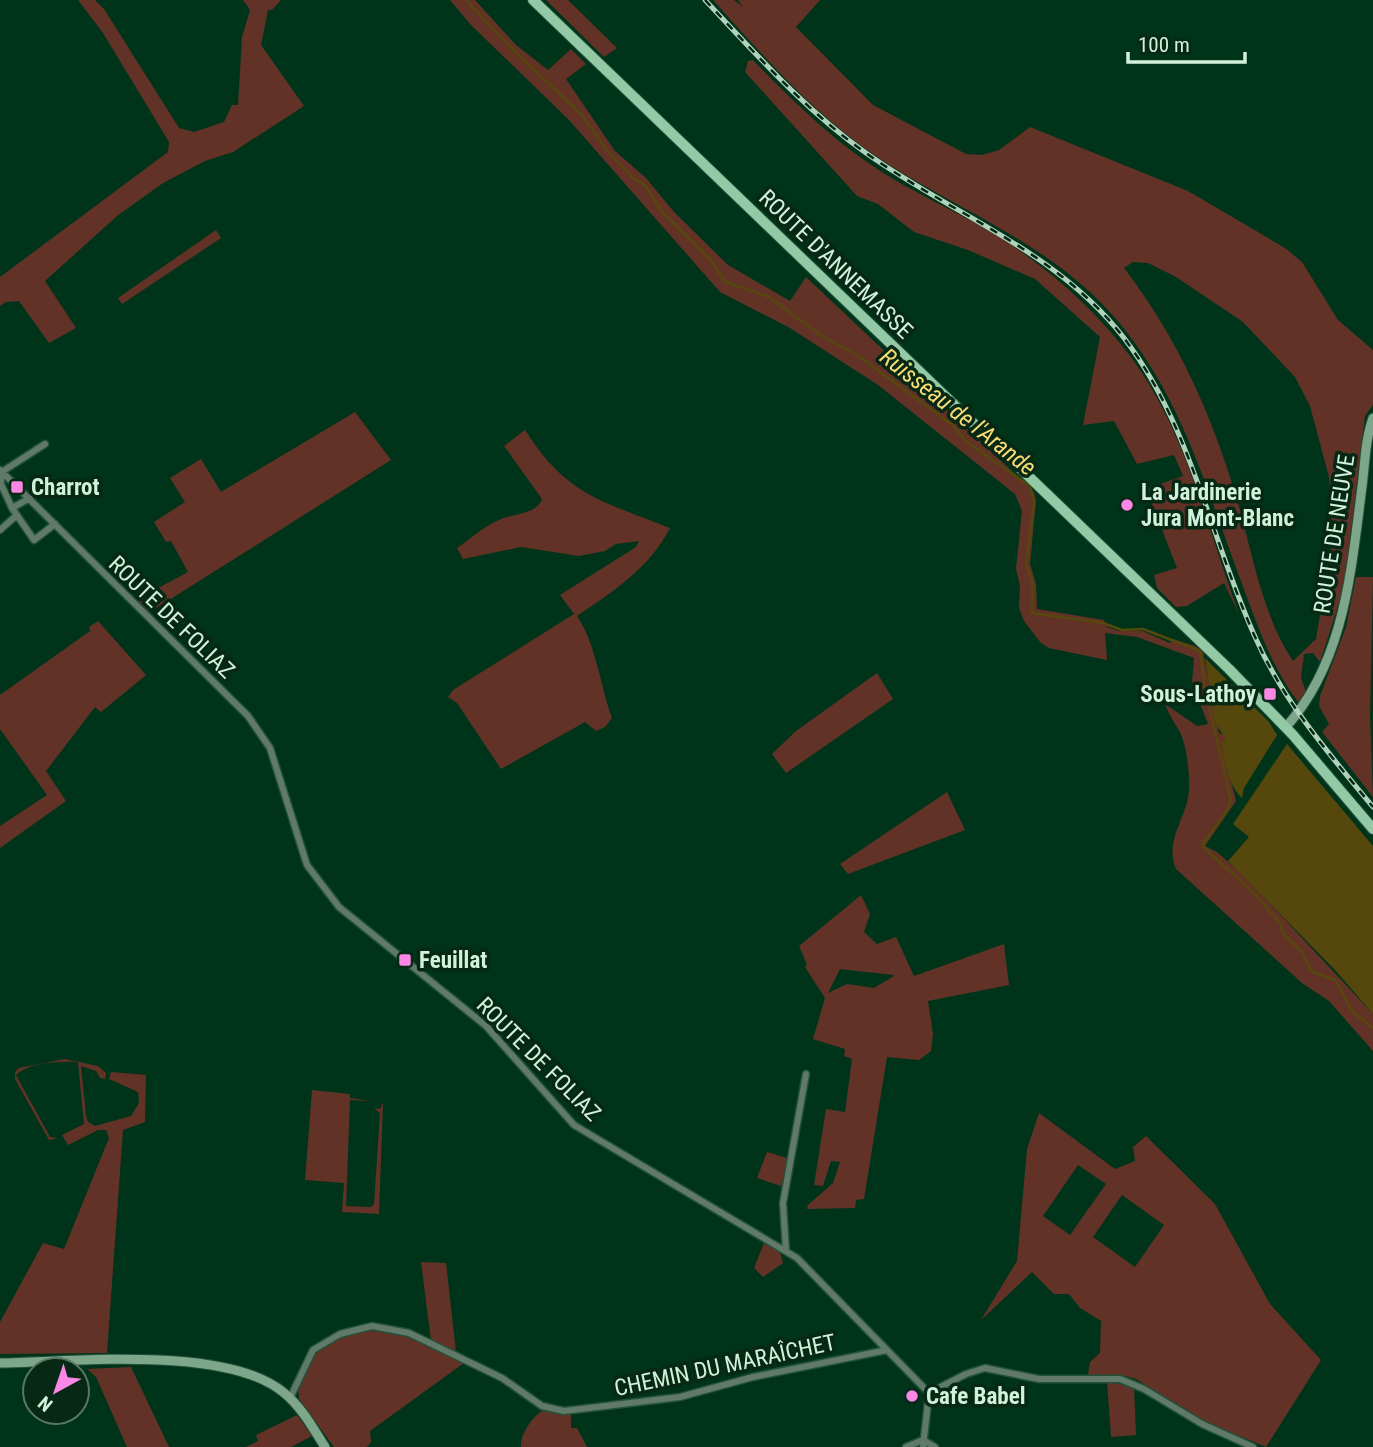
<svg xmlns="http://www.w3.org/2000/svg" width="1373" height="1447" font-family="'Roboto Condensed',sans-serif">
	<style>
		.green { fill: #623227; fill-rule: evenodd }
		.water { fill: #56480c }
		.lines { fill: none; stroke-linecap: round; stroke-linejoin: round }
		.stream { stroke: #56480c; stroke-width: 2.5 }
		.street-casing { stroke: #225239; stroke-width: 9 }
		.secondary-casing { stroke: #225239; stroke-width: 11 }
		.primary-casing { stroke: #225239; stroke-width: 12 }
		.street { stroke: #607968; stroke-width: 6 }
		.secondary { stroke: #7ea68b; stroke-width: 9 }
		.primary { stroke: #94c9a5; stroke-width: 10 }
		.rail-casing { stroke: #afd2bb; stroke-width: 5 }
		.rail { stroke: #062815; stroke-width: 2.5; stroke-dasharray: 8; stroke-linecap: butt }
		.poi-dot { fill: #fb87e5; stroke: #062815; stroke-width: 2.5 }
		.labels { text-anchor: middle; stroke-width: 7; stroke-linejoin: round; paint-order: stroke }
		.street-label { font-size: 23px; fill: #d2f1db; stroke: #062815 }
		.poi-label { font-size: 23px; font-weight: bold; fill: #d2f1db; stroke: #062815; text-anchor: start }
		.water-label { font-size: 24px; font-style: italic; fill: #f7db75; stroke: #062815 }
	</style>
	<rect width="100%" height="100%" fill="#00341a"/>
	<path class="green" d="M78,0h17l9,9 75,119 15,4 30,-10 8,-17h6l4,-68 8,-27 -7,-10h38l-9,10h-4l-7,35 43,61 -71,46 -28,9 -42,22 -46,33 -72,65 31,47 -27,15 -30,-42 -13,1 -6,4v-29l168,-125 1,-10 -66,-109z
		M450,0h25l41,45 32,25 23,-21 15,15 -20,15 49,72 31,27 28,34 54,53 62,36 16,-24 228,215 2,8 -6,64 6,20 1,25 67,11 3,7 12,4h23l28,12 3,-4 22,7 8,6 16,81 6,2 1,4 -5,3 15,59 -31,45 12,6 28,25 128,137v37l-44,-50 -27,-18 -126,-114c-12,-29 11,-51 13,-78 1,-16 -2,-44 -9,-59 -6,-10 -11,-17 -15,-28l32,22 11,-2 -16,-41 2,-25 -57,-21 -32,-4 2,27 -58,-12 -8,-5 -17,-22 -5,-13 1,-22 -4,-17 6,-58 -7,-17 -137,-109 -88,-57 -70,-36 -151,-172 -98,-95z
		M546,0h22l49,48 -13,9z
		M713,0h21l9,7 -5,-7h82l-24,27 77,78 93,49 16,1 17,-5 31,-23 158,64 97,57 17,14 36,58 35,30v55l-8,11 -21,172 -24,74 -7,-9 -9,1 -3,24 5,14 -7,11c-27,-34 -42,-79 -57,-119 -35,-93 -60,-188 -126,-265 -65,-76 -158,-108 -239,-162 -62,-42 -115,-102 -164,-157zM1133,262l15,1 28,14 67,45 52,55 15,29 19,71 3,67 -16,95 -23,22c-32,-48 -41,-111 -57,-165 -25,-83 -59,-159 -112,-228z
		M753,60c35,36 72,73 114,102 42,30 91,49 134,76 49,32 94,71 129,118 56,74 77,172 109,258l-15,-31 -37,23 -11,1 -19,-19 -3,-13 23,-7 -31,-79 37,-13 -9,-21 -37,9 -23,-43 -31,4 17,-88 -65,-58 -67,-29 -54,-18 -36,-28 -21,-8 -112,-124 3,-11z
		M216,230l5,8 -99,66 -4,-6z
		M355,412l36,48 -241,152 -14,-12 52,-28 -17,-31 -5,1 -12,-20 31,-20 -15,-24 31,-19 20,33z
		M525,430c42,66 77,71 145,98 -21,41 -58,64 -93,88 19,28 23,69 35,102l-7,9 -9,4 -11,-9 -84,47 -44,-66 -9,-6 5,-7 121,-76 -14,-19 76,-48 3,-6 -23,3 -11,7 -26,5 -58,-9 -58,12 -6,-11c13,-9 27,-22 42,-28 15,-7 37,-5 43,-21l-38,-53z
		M1356,577h17l-3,139 3,81 -51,-65 7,-8 -10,-18 1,-10 26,-69z
		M98,621l48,54 -45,37 -6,-5 -49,64 20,30 -66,47v-22l47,-31 -47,-66v-34l90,-64 -1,-4z
		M877,673l16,26 -107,74 -14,-19 24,-23z
		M947,792l18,38 -117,44 -8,-10z
		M861,895l9,19 -6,18 13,12 19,-7 18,39 90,-32 5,41 -81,16 5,33 -2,17 -12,9 -32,-3 -23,142 -8,1 -1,8 -48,1 1,-4 25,-22 7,-21 -9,-1 -8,25 -9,-1 12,-76 19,3 7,-53 -8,-3 1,-7 -32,-10 12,-41 -20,-31 2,-2 -8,-19zM840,969l53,6 1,1 -20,12 -27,-4 -19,9z
		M65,1059l33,7 8,7 -1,6 -5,-1 -4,-7 -15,-5 5,49 2,7 7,4 36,-10 8,-13 -1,-11 -29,-13 2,-7 35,3 -1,47 -22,8 -16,223 -107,1v-32l43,-79 21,6 45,-111 -3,-8h-8l-30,15 -6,-10 22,-11 -6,-62c-18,-1 -49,0 -62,13l34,62 8,1 -9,2 -34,-61v-7l4,-4z
		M312,1090l38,4v4l22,3 -22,-1 -4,106 25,1 3,-3 6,-91 -6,-5 6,1 3,-7 -4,112 -37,-2 2,-29 -39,-3z
		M1039,1113l76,56 20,-8 -2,-14 13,-11 69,68 55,100 51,56 -55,87 -61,-25 -69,-43 -14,-4h-34l2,-13 10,-9 1,-32 -21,-13 -11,-14h-15l-22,-22 -51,48 36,-59 10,-112zM1078,1165l28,19 -36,51 -27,-19zM1122,1195l42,30 -29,42 -42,-30z
		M767,1152l23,7 -6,28 -27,-9z
		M764,1243l16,9 3,11 -20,14 -9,-9z
		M421,1262l25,1 10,89 -25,-11z
		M373,1328l31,6 60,29 -94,68 1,11 -4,5h-33l-35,-48 -1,-14 19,-35 27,-15z
		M131,1367l38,80h-42l-31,-70 -9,-8z
		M1107,1381l27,6 2,48 -25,2z
		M542,1411l29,2v15h6l10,19h-66c-1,-12 11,-30 21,-36z
		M297,1415l15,21 -21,11h-45l12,-6 -2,-6z"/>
	<path class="water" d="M1205,658l64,64 8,13 -33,53 -2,10c-15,-14 -17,-37 -21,-56l5,-3 -11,-16z
		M1287,744l86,102v168l-37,-43 -108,-110 21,-24 -16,-13z"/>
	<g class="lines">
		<path class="stream" d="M466,0l45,48 70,66 25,35 26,28 14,9 16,26 49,48 14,22 44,15 53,39 38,21 92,68 15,17 63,44 4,18 -8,60 6,17v32l71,10 19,7 21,-1 57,22 5,38 26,111 -3,9 -24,33 -1,5 51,46 26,30 3,10 18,18 10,20 24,9 18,32 20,16"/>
		<defs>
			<path id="street" d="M0,470l248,246 22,32 37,117 32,42 147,119 88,99 223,133 132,135
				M1,472v12l11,24 18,-10
				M0,473l45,-29
				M12,508l22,32 21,-16
				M0,530l17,-15
				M786,1251l-3,-48 23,-129
				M929,1393l37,-19 19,-6 54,11h81l24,10 58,35 51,23
				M290,1398l23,-48 27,-16 32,-8 37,7 93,45 40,28 22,5 116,-14 73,-20 134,-27
				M923,1440l12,7
				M906,1447l17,-7
				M923,1447l6,-54"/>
			<path id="secondary" d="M1286,727c59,-66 65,-157 76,-240 3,-23 3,-47 11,-69
				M0,1363c75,-1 225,-18 283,29 18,14 30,36 42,55"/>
			<path id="primary" d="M533,0l696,669 64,66 80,94"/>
		</defs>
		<use href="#street" class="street-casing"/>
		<use href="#secondary" class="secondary-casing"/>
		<use href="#primary" class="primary-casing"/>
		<use href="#street" class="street"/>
		<use href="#secondary" class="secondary"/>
		<use href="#primary" class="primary"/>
		<defs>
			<path id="rail" d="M705,0c51,54 100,110 161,153 87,62 190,97 258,185 68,89 86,200 132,301 28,63 73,115 117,168"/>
		</defs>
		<use href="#rail" class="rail-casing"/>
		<use href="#rail" class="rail"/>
	</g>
	<g class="poi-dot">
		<rect x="10" y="480" width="14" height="14" rx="3.5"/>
		<circle cx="1127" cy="505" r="7"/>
		<rect x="1263" y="687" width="14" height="14" rx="3.5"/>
		<rect x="398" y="953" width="14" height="14" rx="3.5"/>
		<circle cx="912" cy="1396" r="7"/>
	</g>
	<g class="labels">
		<g class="street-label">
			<text transform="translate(836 264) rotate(44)" y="8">ROUTE D'ANNEMASSE</text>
			<text transform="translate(1334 534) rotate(-81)" y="8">ROUTE DE NEUVE</text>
			<text transform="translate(172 617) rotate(44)" y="8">ROUTE DE FOLIAZ</text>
			<text transform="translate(539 1059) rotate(45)" y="8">ROUTE DE FOLIAZ</text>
			<text transform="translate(725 1365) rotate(-12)" y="8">CHEMIN DU MARAÎCHET</text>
		</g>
		<g class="poi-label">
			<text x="31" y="495">Charrot</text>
			<text x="1141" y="500">La Jardinerie<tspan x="1141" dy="26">Jura Mont-Blanc</tspan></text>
			<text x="1256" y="702" text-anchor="end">Sous-Lathoy</text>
			<text x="419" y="968">Feuillat</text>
			<text x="926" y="1404">Cafe Babel</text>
		</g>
		<g class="water-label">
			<text transform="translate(958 412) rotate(38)" y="8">Ruisseau de l'Arande</text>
		</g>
	</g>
	<g transform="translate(56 1391) rotate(220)"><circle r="33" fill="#062815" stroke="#587864" stroke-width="2"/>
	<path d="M0-5L12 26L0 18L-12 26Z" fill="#fb87e5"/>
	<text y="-10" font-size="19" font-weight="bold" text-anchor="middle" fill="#d2f1db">N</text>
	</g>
	<path d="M1128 52v10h117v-10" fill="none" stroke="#d2f1db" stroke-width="3.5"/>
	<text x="1138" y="52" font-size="21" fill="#d2f1db" stroke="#062815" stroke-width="5" paint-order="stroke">100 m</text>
</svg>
